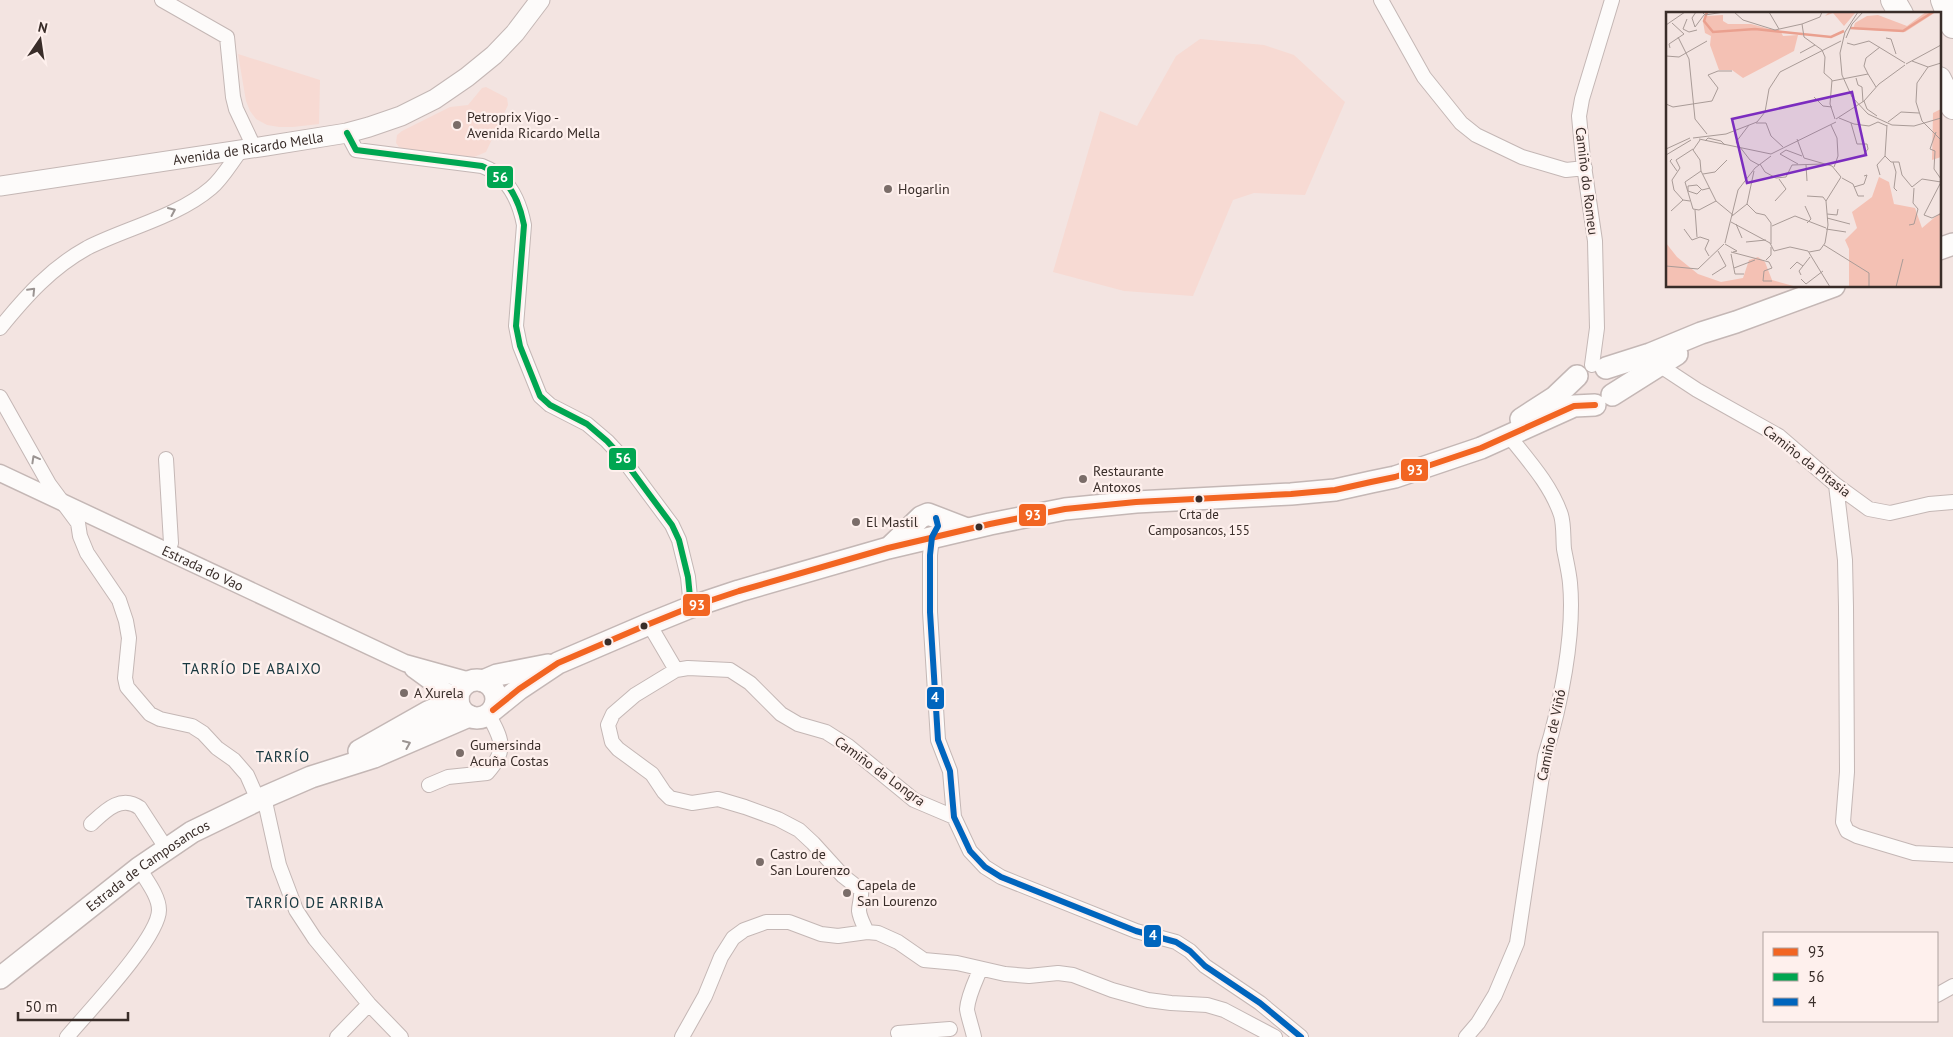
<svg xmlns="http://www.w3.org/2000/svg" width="1953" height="1037" font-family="'PT Sans',sans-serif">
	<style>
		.built { fill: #f7dad3 }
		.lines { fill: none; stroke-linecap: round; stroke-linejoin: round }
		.minor-casing { stroke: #c4b7b5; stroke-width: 16 }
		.tertiary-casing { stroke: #c4b7b5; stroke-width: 19 }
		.secondary-casing { stroke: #c4b7b5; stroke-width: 21 }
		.primary-casing { stroke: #c4b7b5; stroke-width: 24 }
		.motorway-casing { stroke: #c4b7b5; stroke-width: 26 }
		.minor { stroke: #fdfbfa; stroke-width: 14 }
		.tertiary { stroke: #fdfbfa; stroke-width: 16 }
		.secondary { stroke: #fdfbfa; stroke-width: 19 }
		.primary { stroke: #fdfbfa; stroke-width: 21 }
		.motorway { stroke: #fdfbfa; stroke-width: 24 }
		.bus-1-casing { stroke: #fef0ed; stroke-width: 10 }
		.bus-2-casing { stroke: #fef0ed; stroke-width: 10 }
		.bus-3-casing { stroke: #fef0ed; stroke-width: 10 }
		.bus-1 { stroke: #f26522; stroke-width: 6 }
		.bus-2 { stroke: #00a651; stroke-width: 6 }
		.bus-3 { stroke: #0065bd; stroke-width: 6 }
		.oneway { stroke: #9b9492 }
		.poi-dot { fill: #7a6d69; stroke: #fef0ed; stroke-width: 2 }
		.bus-dot { fill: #392d29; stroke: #fef0ed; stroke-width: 2 }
		.labels { text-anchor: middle; stroke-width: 4.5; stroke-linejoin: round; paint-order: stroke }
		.bus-label { font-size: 13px; fill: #392d29; stroke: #fef0ed }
		.poi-label { font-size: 14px; fill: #392d29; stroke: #fef0ed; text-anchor: start }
		.street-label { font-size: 14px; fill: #392d29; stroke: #fef0ed }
		.neighbourhood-label { font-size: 15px; letter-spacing: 1px; fill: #17373f; stroke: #fef0ed }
		.inset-river { fill: none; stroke: #eaa08f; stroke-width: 2.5 }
		.inset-road { fill: none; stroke: #a99b97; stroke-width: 1 }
		.view { fill: #7b2cbf; fill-opacity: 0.15; stroke: #7b2cbf; stroke-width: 2.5 }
		.inset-edge { fill: none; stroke: #392d29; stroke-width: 2.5 }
		.line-badge { stroke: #fef0ed; stroke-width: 2 }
		.badge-label { font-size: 14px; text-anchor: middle; font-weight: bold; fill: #fff }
	</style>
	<rect width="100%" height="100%" fill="#f3e4e1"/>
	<path class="built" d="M1200,39l64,6 30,10 51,47 -40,93 -51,-2 -21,7 -40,96 -69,-5 -71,-19 47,-161 37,15 39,-70z
		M238,54l82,26 -1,44 -26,3h-14l-12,-2 -11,-6 -6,-8 -4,-10z
		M486,87l21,11 1,7 -22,47 -12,5 -67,-7 -8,-3 -3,-4 1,-8 5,-4 48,-24 18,-2 14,-17z"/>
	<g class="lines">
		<defs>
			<path id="minor" d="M162,0l65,37 6,60 3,12 18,38
				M1381,0l43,77 37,46 15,12 46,22 44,13 19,-2
				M347,133l9,17 126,16c26,10 37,33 42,59l-8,101 4,20 20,50 10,9 37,19 20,17 13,14 52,70 7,15 9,37 3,30
				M0,328c26,-32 51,-60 87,-80 39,-20 90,-31 124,-60 12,-10 21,-27 31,-39
				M1592,365l5,-37 -2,-87 -12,-82 -4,-43 3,-17 30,-99
				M1659,365l38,25 82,46 57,49 33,24 21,4 39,-9 24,-2
				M0,397l49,87 29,39 2,13 7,17 32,47 7,21 3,17 -4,40 2,9 23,27 10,5 32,7 11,7 14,15 17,12 13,15 11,25
				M166,459l5,84 -5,9
				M1836,485l9,75 1,47 1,165 -4,50 4,9 10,5 57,17 39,2
				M932,537l-2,18v57l8,128 12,31 4,46 16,34 15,16 16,10 135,54 40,11 14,9 15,15 55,37 41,34
				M649,624l27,46
				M429,785l19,-8 39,-4c21,-23 15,-34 1,-59
				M264,797l15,68 17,45 19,29 54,65 32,33
				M91,824c14,-13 30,-30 49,-16l26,40
				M867,932c-3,-7 -7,-13 -8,-21 0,-7 3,-13 2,-21l-18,-14 -30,-33 -14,-13 -21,-11 -33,-12 -27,-8 -26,4 -22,-5 -6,-6 -12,-18 -34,-25 -6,-7 -4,-17 5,-11 22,-19 41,-25 12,-2 42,2 20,13 31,31 17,10 28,8 22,14 66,54 40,17
				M1937,995l16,-9
				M898,1033l52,-4
				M67,1037c20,-24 92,-99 92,-127 0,-14 -13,-30 -20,-42
				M337,1037l32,-33
				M682,1037l23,-41 16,-39 12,-19 11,-8 22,-8h23l32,12 17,2 29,-4 11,1 20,9 26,18 33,3 48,11 24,2 29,-3 15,2 39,15 36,10 23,3 36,2 17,5 51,27
				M974,1037c-1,-6 -7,-24 -7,-28 1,-13 8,-27 13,-39
				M1466,1037l12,-14 17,-28 22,-52 28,-187c15,-48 30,-122 25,-173 -1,-11 -4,-23 -6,-34 -1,-11 0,-24 -3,-34 -10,-30 -33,-55 -52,-79"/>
			<g id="tertiary">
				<path id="s1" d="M0,473l405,190 65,18"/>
				<path d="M413,669l22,16 23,12"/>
			</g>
			<g id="secondary">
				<path id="s2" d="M0,186l266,-40 81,-13 22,-6 32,-11 34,-17 32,-22 27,-22 21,-22 25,-33"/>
			</g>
			<g id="primary">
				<path d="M1939,249l14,-5"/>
				<path d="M1606,368l44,-14 51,-21 35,-11 98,-36"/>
				<path d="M1612,395l65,-41"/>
				<path d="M1521,419l34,-22 22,-21"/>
				<path d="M892,545l29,-28 7,-3 39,15"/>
				<circle cx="477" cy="699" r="19"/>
				<path d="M483,681l14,-6 51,-10"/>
				<path d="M493,710l26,-21 39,-26 91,-39 42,-17 48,-16 149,-43 102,-24 75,-15 71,-7 155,-8 44,-4 36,-8 24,-5 86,-29 93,-42 21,-1"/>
				<path d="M359,751l69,-39 30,-13"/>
				<path id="s3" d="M0,978l139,-110 53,-36 66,-32 53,-23 63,-20 95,-41"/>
			</g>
			<path id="motorway" d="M1893,0l8,14
				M1943,0l10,26
				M1939,79l14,28"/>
		</defs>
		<use href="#minor" class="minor-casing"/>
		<use href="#tertiary" class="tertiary-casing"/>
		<use href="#secondary" class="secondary-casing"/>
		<use href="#primary" class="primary-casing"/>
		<use href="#motorway" class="motorway-casing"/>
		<use href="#minor" class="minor"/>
		<use href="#tertiary" class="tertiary"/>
		<use href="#secondary" class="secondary"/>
		<use href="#primary" class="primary"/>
		<use href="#motorway" class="motorway"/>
		<defs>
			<path id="bus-1" d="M493,710l26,-21 39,-26 91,-39 42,-17 48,-16 149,-43 102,-24 75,-15 71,-7 155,-8 44,-4 36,-8 24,-5 86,-29 93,-42 21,-1"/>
			<path id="bus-2" d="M347,133l9,17 126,16c26,10 37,33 42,59l-8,101 4,20 20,50 10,9 37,19 20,17 13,14 52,70 7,15 9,37 3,30"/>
			<path id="bus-3" d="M936,518l2,8 -6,11 -2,18v57l8,128 12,31 4,46 16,34 15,16 16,10 135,54 40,11 14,9 15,15 55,37 41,34"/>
		</defs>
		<use href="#bus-1" class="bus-1-casing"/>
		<use href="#bus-2" class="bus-2-casing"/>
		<use href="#bus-3" class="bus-3-casing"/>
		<use href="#bus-1" class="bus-1"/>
		<use href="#bus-2" class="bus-2"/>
		<use href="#bus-3" class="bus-3"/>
	</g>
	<defs><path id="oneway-chevron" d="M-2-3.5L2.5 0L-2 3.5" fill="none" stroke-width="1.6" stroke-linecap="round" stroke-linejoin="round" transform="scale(1.25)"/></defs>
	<g class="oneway">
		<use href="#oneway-chevron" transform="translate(172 211) rotate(-24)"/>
		<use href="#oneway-chevron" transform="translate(32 291) rotate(-46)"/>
		<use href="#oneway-chevron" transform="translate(35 459) rotate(-119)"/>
		<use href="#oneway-chevron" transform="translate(407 744) rotate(-23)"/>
	</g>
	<g class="poi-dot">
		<circle cx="457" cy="125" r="5"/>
		<circle cx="888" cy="189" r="5"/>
		<circle cx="1083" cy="479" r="5"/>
		<circle cx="856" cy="522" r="5"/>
		<circle cx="404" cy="693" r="5"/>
		<circle cx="460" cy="753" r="5"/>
		<circle cx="760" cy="862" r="5"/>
		<circle cx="847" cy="893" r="5"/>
	</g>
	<g class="bus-dot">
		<circle cx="1199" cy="499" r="4.5"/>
		<circle cx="979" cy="527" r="4.5"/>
		<circle cx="644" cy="626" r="4.5"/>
		<circle cx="608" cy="642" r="4.5"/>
	</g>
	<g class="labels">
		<g class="bus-label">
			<text x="1199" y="519">Crta de<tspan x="1199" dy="16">Camposancos, 155</tspan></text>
		</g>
		<g class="poi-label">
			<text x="467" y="122">Petroprix Vigo -<tspan x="467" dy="16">Avenida Ricardo Mella</tspan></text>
			<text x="898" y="194">Hogarlin</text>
			<text x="1093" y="476">Restaurante<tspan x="1093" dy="16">Antoxos</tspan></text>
			<text x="866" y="527">El Mastil</text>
			<text x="414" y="698">A Xurela</text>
			<text x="470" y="750">Gumersinda<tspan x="470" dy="16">Acuña Costas</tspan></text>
			<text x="770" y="859">Castro de<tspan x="770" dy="16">San Lourenzo</tspan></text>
			<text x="857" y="890">Capela de<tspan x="857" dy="16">San Lourenzo</tspan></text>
		</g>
		<g class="street-label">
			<text dy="5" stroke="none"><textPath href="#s2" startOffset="251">Avenida de Ricardo Mella</textPath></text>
			<text transform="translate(1587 181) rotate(83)" y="5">Camiño do Romeu</text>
			<text transform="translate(1807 461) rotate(38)" y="5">Camiño da Pitasia</text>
			<text dy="5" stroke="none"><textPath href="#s1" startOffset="224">Estrada do Vao</textPath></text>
			<text transform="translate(1551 735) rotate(-78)" y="5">Camiño de Viñó</text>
			<text transform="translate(880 771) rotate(36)" y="5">Camiño da Longra</text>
			<text dy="5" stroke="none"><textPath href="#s3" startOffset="186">Estrada de Camposancos</textPath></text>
		</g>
		<g class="neighbourhood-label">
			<text x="252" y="674">TARRÍO DE ABAIXO</text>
			<text x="283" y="762">TARRÍO</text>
			<text x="315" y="908">TARRÍO DE ARRIBA</text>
		</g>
	</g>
	<g transform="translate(1666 12)">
		<rect width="275" height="275" fill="#f3e4e1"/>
		<path d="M163,0h27l-12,14 -11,-13 -8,3zM260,0h10l-31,20 -52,-3 2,-6 12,-7 11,-1 29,11zM57,3v6l5,3h23l30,8 2,4 15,-1 -4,16 -51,27 -11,-8h-13l-9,-25 1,-9 -6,-3 -2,-11 3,-6zM275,97v48l-9,3 1,-47zM213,165l10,5 5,22 21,4 7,20 19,-16v75h-92v-38l-4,-9 12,-12 -5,-16 20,-15zM0,231l11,14 21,17 23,8 22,-4 6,-18 9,-3 7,5 7,18 25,7h-131z" fill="#f4c1b4"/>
		<path class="inset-river" d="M41,0l-3,9 9,11 42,-3 76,8 13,-6M184,16l53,3 30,-19"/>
		<path class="inset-road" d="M30,0l-4,6 3,9 9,-12M36,0l3,3 19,-3M68,0l9,8 32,10 27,-6 18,-7 2,-5M103,0l10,17M192,0l-13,20 -5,21 2,22 10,22 16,17 24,11 22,1 27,-8M21,7l-4,10 6,3 8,-2M136,12l2,13 18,13 3,7 -1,16 8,7 -2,24 5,15M0,13l19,-13M12,25l11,22 6,60 12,15M180,26l6,-14 11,-12M220,26l5,1 5,15M181,31l7,2 15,-4 36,22M4,36l-1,-4 15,-10 -12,-11M134,41l15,-8M0,44l13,1 28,-16M246,49l16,6 13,-4M240,52l35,-19M262,55l-11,16 -1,19 6,19 19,19M202,62l-4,-8 2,-8 14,-11M190,66l2,7 4,2 1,15M166,69l36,-7 8,13M148,85l9,9 9,1M198,89l3,8 10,7M0,92l7,3 39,-6 6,-13 -10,-13 10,-4h14M173,106l15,6 15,2 9,-4 9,4M170,107l28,-18 15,-17 26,-19M222,110l13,-10 18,1M90,111h10l5,13 12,11M185,111l6,21h10l1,5 -4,5M83,113l-13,17 14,18 9,5M165,113l6,13 1,18 -4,11M221,113l-2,31 6,6h8l3,13 10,12 10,-8 19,3M270,120l-6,17 5,2 -1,18 7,10M27,126l33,-4 31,-12 8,-10 4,-23 11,-17 61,-31M33,127l72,15M131,127l7,19 28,8 9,11 -15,24 2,24 -3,18 -5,7 -11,2M34,128l-7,10 7,10 1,11 15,30 17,14M39,129l3,-3 13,3 4,4M0,137l24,-11M105,142l65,-32M0,143l25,-15M6,147l-2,2 7,10M227,150l3,10 -2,16 3,3M94,152l5,8 11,6 10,-1 6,-12 31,-1M132,152l-18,-10 6,-4 16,6M140,153l1,16M35,159l-16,11 8,27 6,1 17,-9M37,162l12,-2 12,-12M214,163l-3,-10 8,-9M176,166l11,6 5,12h6M275,170l-17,33 8,3 8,-4 1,4M188,175l10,-3 3,-9 -3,1M35,178l-4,4 -9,-3v-5l9,-1 5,5 8,-2M141,184l16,1 3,4M24,189l-7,-1 -9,-10 -2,-10 8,-12 -4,-8 17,-11M109,189l11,-12 -7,-10M81,192l9,9 9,2 6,8v21M81,192l7,-33M139,194l6,13 -4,4M29,198l2,27M5,199l12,-11M161,202l10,1 1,-6M66,204l15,-12M161,206l23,6M65,210l39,21 4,8 16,-4 18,4 22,36M70,212l6,14M243,213l5,-1 4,-15 -5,-6 1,-15M106,214l23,-10 31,12M18,217l8,11 8,-3 9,3 -4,9 4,7M160,217l20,3M80,230l20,-2M59,231l13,-53 17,-22 16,-12M59,232l12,7 -4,1M158,233l45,28v14M65,240l38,10 3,6 -8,3 -1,10h9M65,242l4,20h9M100,248l5,-5v-8M0,254l32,3 26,-25M68,256l21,-8M124,257l7,-7 6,4M46,263l14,-9 -8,-15M135,263l-2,-4 11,-14M135,267l5,5 17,-13M230,275l7,-28"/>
		<path class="view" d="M186,80l14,63 -119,28 -15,-64z"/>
		<rect width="275" height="275" class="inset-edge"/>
	</g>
	<g class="line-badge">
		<rect x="486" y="165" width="28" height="24" rx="5" fill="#00a651"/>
		<rect x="608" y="447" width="29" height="24" rx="5" fill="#00a651"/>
		<rect x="1400" y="458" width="29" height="24" rx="5" fill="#f26522"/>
		<rect x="1018" y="503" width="29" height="24" rx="5" fill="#f26522"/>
		<rect x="682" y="593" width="29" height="24" rx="5" fill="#f26522"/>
		<rect x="926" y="686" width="19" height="24" rx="5" fill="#0065bd"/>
		<rect x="1143" y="924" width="19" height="24" rx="5" fill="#0065bd"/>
	</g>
	<g class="badge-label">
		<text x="500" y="182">56</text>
		<text x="623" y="463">56</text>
		<text x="1415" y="475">93</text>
		<text x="1033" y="520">93</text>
		<text x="697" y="610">93</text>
		<text x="935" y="702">4</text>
		<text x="1153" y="940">4</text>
	</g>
	<rect x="1763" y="932" width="175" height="90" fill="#fef0ed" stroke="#afa29f"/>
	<rect x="1773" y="948" width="25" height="8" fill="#f26522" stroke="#afa29f"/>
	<text x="1808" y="957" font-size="15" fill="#392d29">93</text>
	<rect x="1773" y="973" width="25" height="8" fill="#00a651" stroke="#afa29f"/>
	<text x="1808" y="982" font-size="15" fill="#392d29">56</text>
	<rect x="1773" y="998" width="25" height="8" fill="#0065bd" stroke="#afa29f"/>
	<text x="1808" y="1007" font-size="15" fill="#392d29">4</text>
	<g transform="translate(40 40) rotate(13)" stroke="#fef0ed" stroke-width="4" paint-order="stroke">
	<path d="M0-4L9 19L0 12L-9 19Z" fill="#392d29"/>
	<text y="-8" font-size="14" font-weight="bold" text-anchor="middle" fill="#392d29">N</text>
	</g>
	<path d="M18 1012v8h110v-8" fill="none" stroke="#392d29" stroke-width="2.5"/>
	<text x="25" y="1012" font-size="15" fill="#392d29" stroke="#fef0ed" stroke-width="4" paint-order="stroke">50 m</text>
</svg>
